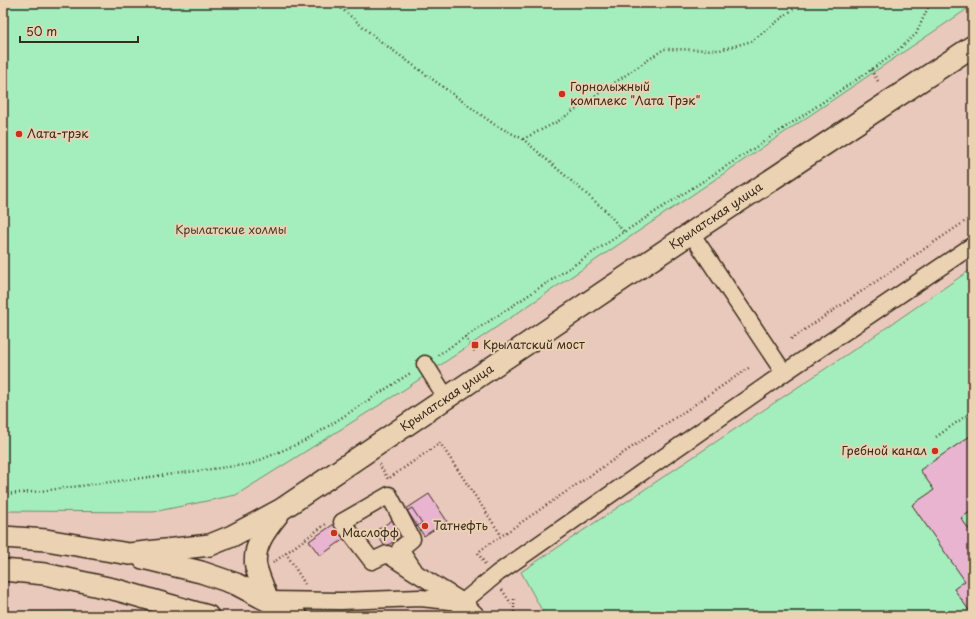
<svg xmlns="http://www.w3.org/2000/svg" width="976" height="619" font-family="'Playpen Sans',sans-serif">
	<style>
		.green { fill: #a4eebd; stroke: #708c6e }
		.building { fill: #e8b4d0; stroke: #3b2a1e }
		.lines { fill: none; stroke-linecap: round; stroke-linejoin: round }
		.minor-casing { stroke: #3b2a1e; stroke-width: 19 }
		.major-casing { stroke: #3b2a1e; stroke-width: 24 }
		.path { stroke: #3b2a1e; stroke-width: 2.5; stroke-dasharray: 1 3; stroke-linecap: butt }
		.minor { stroke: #ead2b2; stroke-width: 16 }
		.major { stroke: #ead2b2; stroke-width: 21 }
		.poi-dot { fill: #c8321e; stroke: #ead2b2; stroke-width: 1.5 }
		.labels { text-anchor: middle; stroke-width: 4; stroke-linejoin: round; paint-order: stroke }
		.poi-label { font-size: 12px; fill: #3b2a1e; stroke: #ead2b2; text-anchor: start }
		.street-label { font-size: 12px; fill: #3b2a1e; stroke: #ead2b2 }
		.park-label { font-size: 12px; fill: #463e2e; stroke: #ead2b2 }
	</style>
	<rect width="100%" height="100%" fill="#e9c9bb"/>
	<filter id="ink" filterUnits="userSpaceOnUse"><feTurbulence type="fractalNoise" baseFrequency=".025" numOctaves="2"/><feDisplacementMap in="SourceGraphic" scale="8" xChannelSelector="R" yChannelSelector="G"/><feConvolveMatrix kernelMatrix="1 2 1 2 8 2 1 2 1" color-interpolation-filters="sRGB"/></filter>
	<g filter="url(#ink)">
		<path class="green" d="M3,3h970v2l-568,384 -169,106 -83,17 -150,-1z
			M973,268v348h-428l-24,-44 349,-233z
			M72,611l13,5h-82v-4z"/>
		<path class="building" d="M973,434v76l-12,8 12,17v81l-19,-27 11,-8 -53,-76 22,-15 -14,-20z
			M429,494l18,27 -23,15 -18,-27z
			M412,508l10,15 -37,24 -10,-16z
			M334,524l10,15 -24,17 -11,-15z"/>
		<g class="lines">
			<defs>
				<path id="minor" d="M691,233l93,140
					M425,364l22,35
					M416,573l-29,-19 -15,7 -30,-39 47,-27 23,44 -12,10 16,24 47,29 14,14
					M268,600l73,1 79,-3 40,4
					M460,616l3,-14 35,-29 286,-200 189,-128"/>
				<path id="major" d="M3,537l43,3 83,14 81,-9 22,-9 50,-27 409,-276 282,-187
					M143,558l58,14 35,12 61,32
					M3,570l42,4 72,16 91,26
					M268,600c-4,-11 -9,-22 -12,-33 -4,-21 11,-39 23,-54"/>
			</defs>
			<use href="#minor" class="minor-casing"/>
			<use href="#major" class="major-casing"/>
			<path class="path" d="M335,3l41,35 119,87 28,14 83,72 18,21
				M871,70l7,11
				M523,139l34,-17 107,-73 56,1 32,-9 49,-38
				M465,337l10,15
				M791,339l182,-123
				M438,355l186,-123 132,-85 134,-90 26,-23 14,-31
				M936,437l37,-26
				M379,464l9,15 52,-36 61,92
				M3,494l30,-2 218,-28 56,-24 105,-68
				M286,553l40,-29
				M273,563l13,-10 19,31
				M485,564l-7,-11 4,-4 268,-182
				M502,590l11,16
				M514,599v17"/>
			<use href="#minor" class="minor"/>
			<use href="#major" class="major"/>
		</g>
	</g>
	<g class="poi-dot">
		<circle cx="562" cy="94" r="4"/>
		<circle cx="19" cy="134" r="4"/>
		<rect x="471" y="341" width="8" height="8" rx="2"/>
		<circle cx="935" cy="451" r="4"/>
		<circle cx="425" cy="526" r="4"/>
		<circle cx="334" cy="533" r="4"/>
	</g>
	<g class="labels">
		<g class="poi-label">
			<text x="570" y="91">Горнолыжный<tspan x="570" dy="14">комплекс "Лата Трэк"</tspan></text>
			<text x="27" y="138">Лата-трэк</text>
			<text x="483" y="349">Крылатский мост</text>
			<text x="927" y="455" text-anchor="end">Гребной канал</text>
			<text x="433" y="530">Татнефть</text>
			<text x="342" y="537">Маслофф</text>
		</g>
		<g class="street-label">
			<text transform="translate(716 216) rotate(-34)" y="4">Крылатская улица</text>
			<text transform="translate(447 398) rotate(-34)" y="4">Крылатская улица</text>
		</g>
		<g class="park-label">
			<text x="231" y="234">Крылатские холмы</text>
		</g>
	</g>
	<rect width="976" height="619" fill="none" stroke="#ead2b2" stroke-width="16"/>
	<rect x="8" y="8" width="960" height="603" fill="none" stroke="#3b2a1e" stroke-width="1.5" filter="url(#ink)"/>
	<path d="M20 36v6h118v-6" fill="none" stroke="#3b2a1e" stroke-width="2"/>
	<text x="26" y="36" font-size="12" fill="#3b2a1e" stroke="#ead2b2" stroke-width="3" paint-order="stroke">50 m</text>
</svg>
